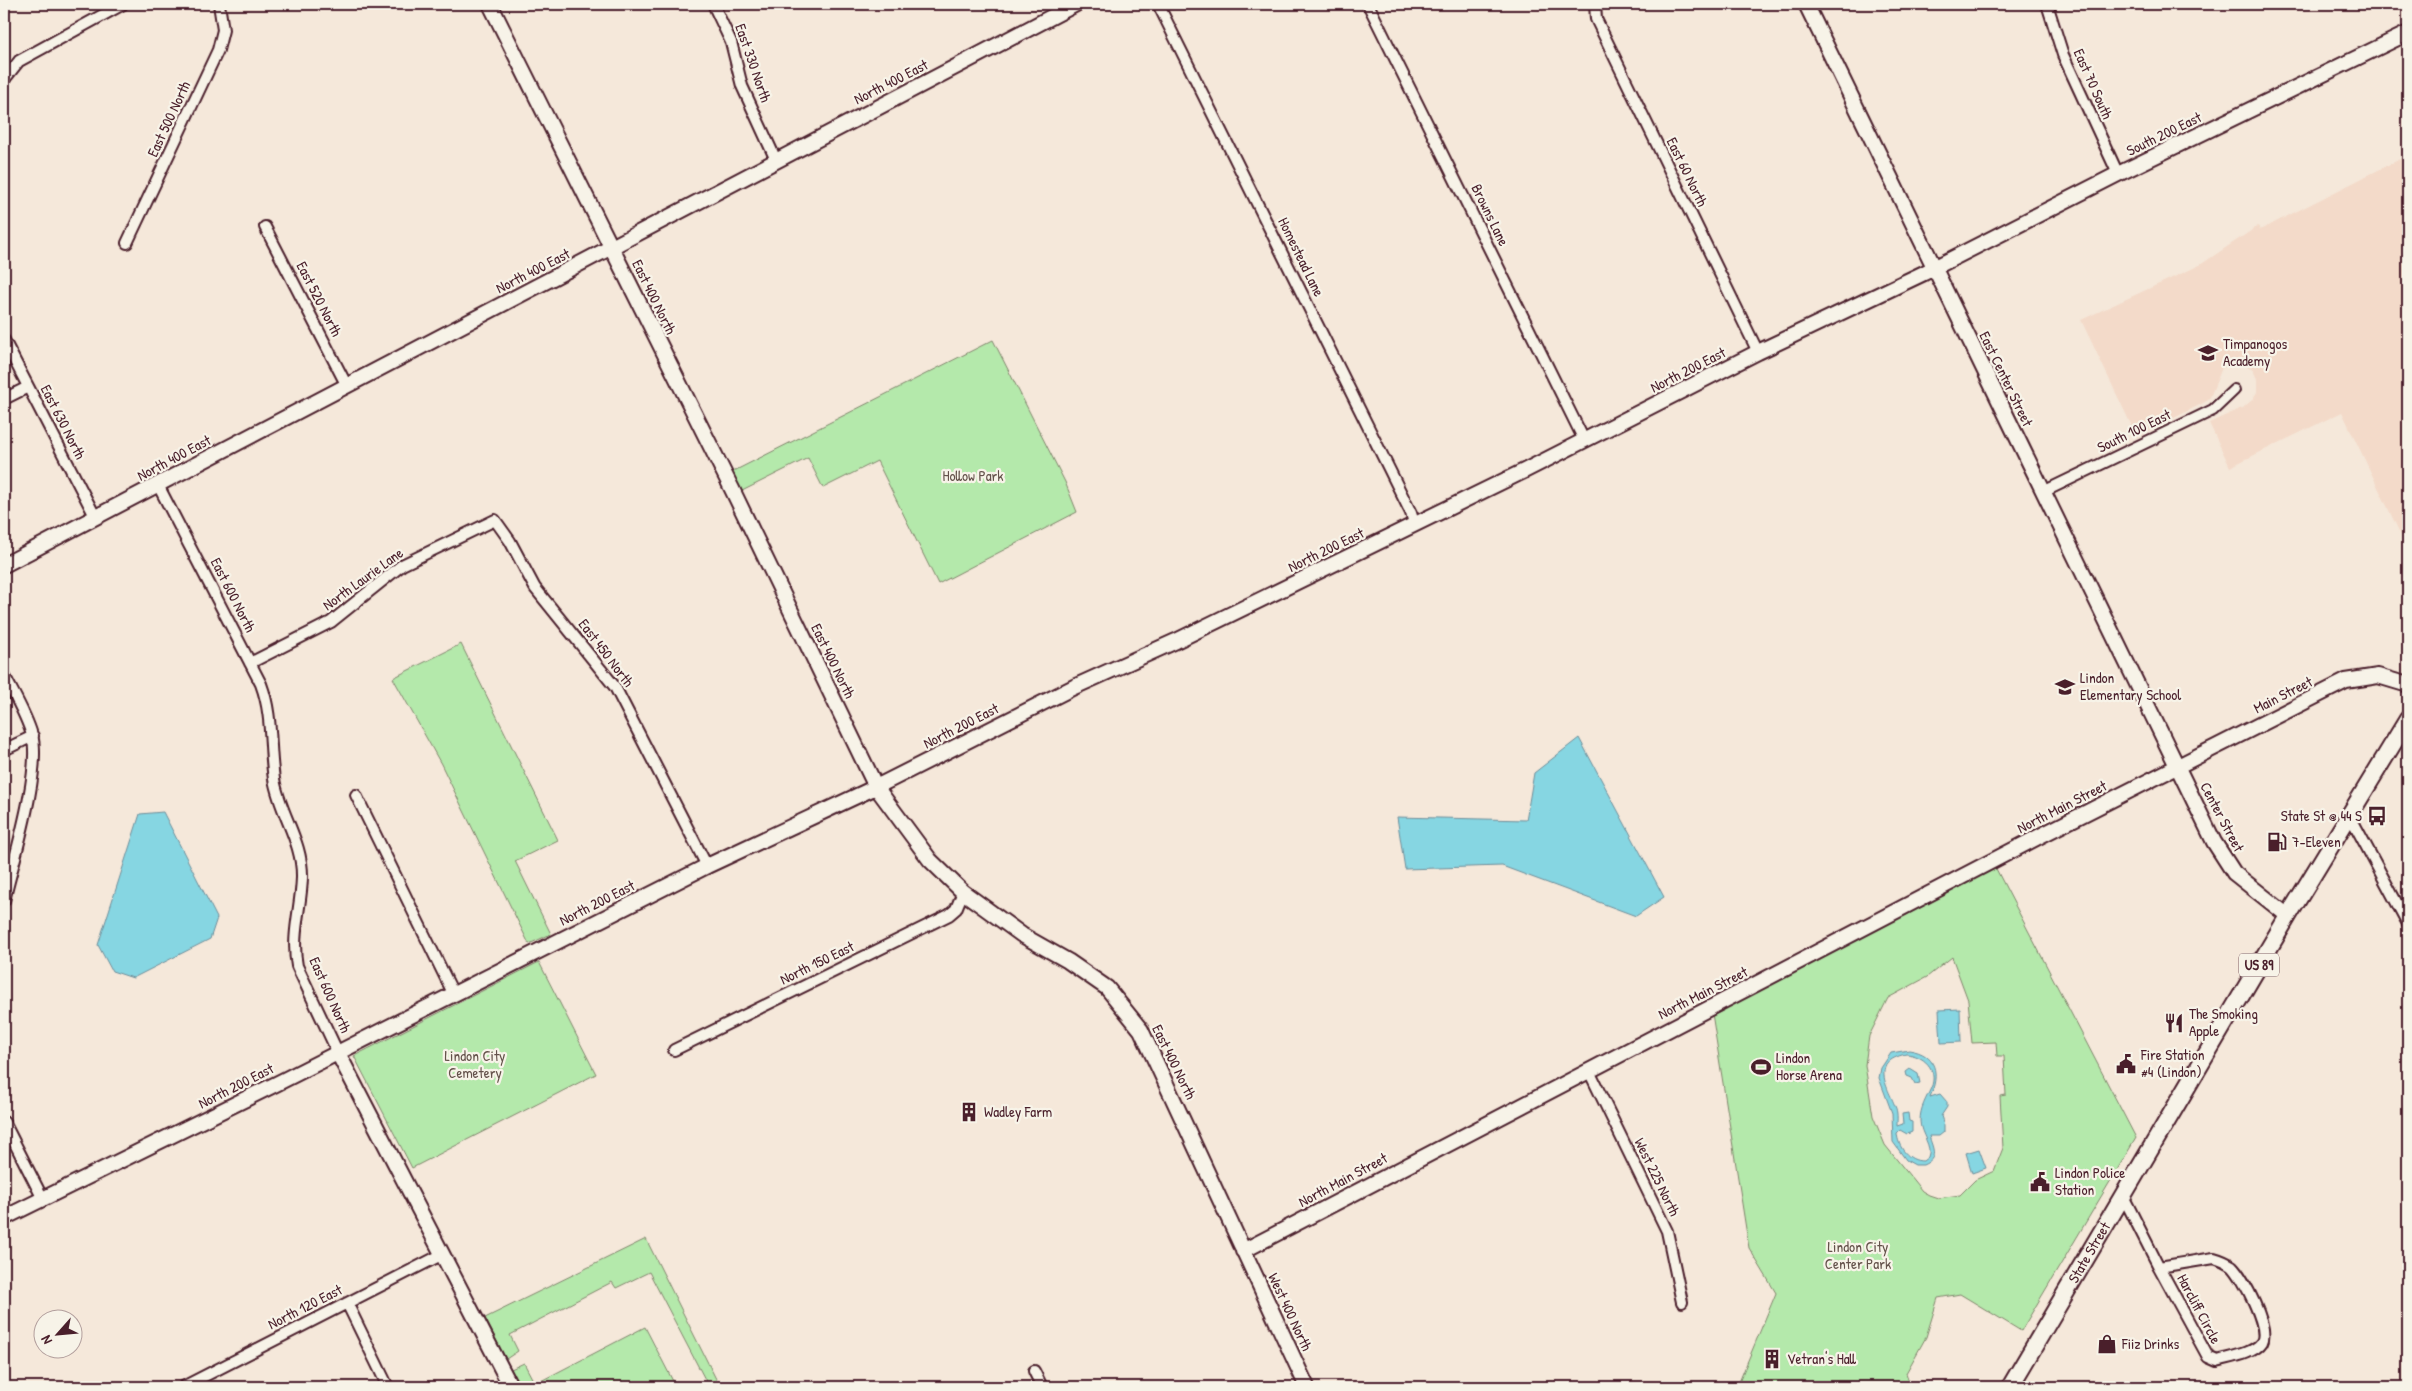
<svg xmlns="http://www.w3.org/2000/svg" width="2412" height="1391" font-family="'Patrick Hand',sans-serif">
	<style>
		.built { fill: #f3dac9 }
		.green { fill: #b4e9ab; stroke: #7f846b; fill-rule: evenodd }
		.water { fill: #86d6e2; stroke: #6e8d99; fill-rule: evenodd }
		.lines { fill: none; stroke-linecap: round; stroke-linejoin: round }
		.minor-casing { stroke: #4a1f2b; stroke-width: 14 }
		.tertiary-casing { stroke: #4a1f2b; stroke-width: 18 }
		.primary-casing { stroke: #4a1f2b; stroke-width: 20 }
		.minor { stroke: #f7f3e8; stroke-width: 10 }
		.tertiary { stroke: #f7f3e8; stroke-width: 14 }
		.primary { stroke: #f7f3e8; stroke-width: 16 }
		.labels { text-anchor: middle; stroke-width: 4.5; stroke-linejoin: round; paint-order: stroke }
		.shield { fill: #f7f3e8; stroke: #7e5f64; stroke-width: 1 }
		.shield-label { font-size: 14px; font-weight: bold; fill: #4a1f2b }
		.street-label { font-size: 15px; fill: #4a1f2b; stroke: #f7f3e8 }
		.poi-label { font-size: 15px; fill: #4a1f2b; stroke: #f7f3e8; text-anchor: start }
		.park-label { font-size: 15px; fill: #64524b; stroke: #f7f3e8 }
	</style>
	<rect width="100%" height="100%" fill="#f5e8da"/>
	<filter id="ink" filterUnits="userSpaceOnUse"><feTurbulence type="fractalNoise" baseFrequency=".02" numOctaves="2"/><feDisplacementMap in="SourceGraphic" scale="10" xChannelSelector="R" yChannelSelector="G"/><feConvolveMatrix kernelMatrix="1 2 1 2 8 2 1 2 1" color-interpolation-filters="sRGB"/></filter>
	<g filter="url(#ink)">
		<path class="built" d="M2408,155v395l-66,-138 -112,55 -21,-44 35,-16 8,-7 5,-8v-13l-4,-9 -10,-5 -10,-1 -11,4 -12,29 -5,5 -68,35 -56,-117 119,-55 58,-39 2,4z"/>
		<path class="green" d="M993,340l72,142 12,30 -139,72 -61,-123 -54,27 -15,-30 -66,33 -10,-19z
			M461,644l97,196 -43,21 36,73 -22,10 -88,-180 -48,-86z
			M1992,861l144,277 -115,193 -61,-37 -22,4 -12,39 -20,36 5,14h-174l39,-94 -27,-45 -38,-241zM1952,957l16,43 4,43 24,-1 1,14h7l2,39 -6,1 3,52 -9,23 -19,9 -15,15 -22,3 -9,-3 -7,-4 -37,-46 -12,-29 -8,-51 4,-29 19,-38 39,-21z
			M539,962l57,112 -184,94 -58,-112z
			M646,1239l74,148h-11l-60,-115 -33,16 -4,-6 -102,53 8,16 -12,8 -21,-41z
			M645,1327l31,60h-156l-9,-18 13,-6 11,21z"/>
		<path class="water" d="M1579,738l85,159 -28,19 -134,-50 -97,3 -8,-52 129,3 8,-47z
			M163,812l54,106 -7,21 -77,39 -21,-7 -14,-26 42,-131z
			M1960,1009l1,33 -20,1 -2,-33z
			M1909,1050c28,4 31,24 21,47l10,-3 7,8v5l-6,9 3,9v7l-5,4h-10c4,13 10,22 -6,29h-8l-9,-5 -13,-18 -1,-29 -13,-35 2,-10 10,-15zM1906,1054c17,1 33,15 25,34 -5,11 -11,20 -11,33 0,13 13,25 8,36l-5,4c-15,0 -25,-14 -26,-28l3,-3 7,4 5,-2v-10l-3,-1 -1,-8 -6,1 1,10 -6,2c0,-7 1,-14 -2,-20 -8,-20 -25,-44 11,-52z
			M1910,1069l8,5 2,9 -5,1 -3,-6 -5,-2 -1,-4z
			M1979,1149l7,19 -14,5 -6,-20z"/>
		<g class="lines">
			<defs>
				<path id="minor" d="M713,4l18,38 11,44 34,74
					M1158,4l253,509 3,10
					M1368,4l216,436
					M1595,4l1,15 162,333
					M2047,4l16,51 55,119
					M4,80l15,-19 104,-57
					M265,227l82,159
					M127,243l91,-193 5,-20 -4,-26
					M4,340l92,178
					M4,399l24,-12
					M158,485l103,199c12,32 8,63 13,95 6,35 29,63 28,99 -1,30 -11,58 -5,88l41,87
					M2043,492l170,-82 21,-20
					M250,663l81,-41 71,-57 93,-45 15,21 25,47 80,99 92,179
					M4,675c10,20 22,39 28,60 10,35 -19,127 -28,166
					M4,750l29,-14
					M356,795l98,200
					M2350,816l58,108
					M674,1050l275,-135 7,-6 7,-17
					M1589,1071l78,160 15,71
					M4,1122l39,77
					M2123,1196l36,71
					M2214,1258c7,2 12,4 18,8 11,11 38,61 30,76 -8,12 -32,15 -45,19l-9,-4 -49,-90z
					M347,1303l41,84
					M1034,1371l8,16
					M183,1387l258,-132"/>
				<path id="tertiary" d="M490,4l242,485 144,298 54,73 33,32 59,43 46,26 39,27 34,42 166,357
					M1806,4l408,838 20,31 54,43
					M4,565l1072,-561
					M338,1053l173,334
					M4,1218l272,-134 431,-218 169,-79 198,-100 102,-46 350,-171 232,-118 166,-79 194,-99 290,-141
					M1243,1251l799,-416 304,-154 32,-5 30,9"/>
				<g id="primary">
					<path id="s1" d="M2010,1387l278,-471 120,-197"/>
				</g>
			</defs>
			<use href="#minor" class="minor-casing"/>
			<use href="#tertiary" class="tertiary-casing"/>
			<use href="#primary" class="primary-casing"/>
			<use href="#minor" class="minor"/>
			<use href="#tertiary" class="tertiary"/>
			<use href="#primary" class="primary"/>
		</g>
	</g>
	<defs>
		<symbol id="school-bare" viewBox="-9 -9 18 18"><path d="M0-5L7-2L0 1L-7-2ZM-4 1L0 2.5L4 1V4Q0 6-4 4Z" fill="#4a1f2b" stroke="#f7f3e8" stroke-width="2.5" paint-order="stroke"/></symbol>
		<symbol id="bus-bare" viewBox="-9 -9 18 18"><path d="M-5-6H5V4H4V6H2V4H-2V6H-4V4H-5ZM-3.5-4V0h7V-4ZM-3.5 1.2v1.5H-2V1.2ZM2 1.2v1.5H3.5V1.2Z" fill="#4a1f2b" stroke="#f7f3e8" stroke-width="2.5" paint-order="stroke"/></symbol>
		<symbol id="fuel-bare" viewBox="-9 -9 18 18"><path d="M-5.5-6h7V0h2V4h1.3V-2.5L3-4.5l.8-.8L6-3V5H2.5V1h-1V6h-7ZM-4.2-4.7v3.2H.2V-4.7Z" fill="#4a1f2b" stroke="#f7f3e8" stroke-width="2.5" paint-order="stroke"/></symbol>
		<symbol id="restaurant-bare" viewBox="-9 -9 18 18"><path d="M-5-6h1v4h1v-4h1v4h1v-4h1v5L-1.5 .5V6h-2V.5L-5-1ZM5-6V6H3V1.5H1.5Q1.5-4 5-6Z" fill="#4a1f2b" stroke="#f7f3e8" stroke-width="2.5" paint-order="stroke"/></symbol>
		<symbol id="civic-bare" viewBox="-9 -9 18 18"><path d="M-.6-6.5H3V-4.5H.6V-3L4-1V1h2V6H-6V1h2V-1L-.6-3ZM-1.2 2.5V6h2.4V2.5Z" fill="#4a1f2b" stroke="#f7f3e8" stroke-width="2.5" paint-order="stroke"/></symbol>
		<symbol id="stadium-bare" viewBox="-9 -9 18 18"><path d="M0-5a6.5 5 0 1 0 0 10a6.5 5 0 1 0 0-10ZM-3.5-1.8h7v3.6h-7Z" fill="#4a1f2b" stroke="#f7f3e8" stroke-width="2.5" paint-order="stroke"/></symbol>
		<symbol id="building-bare" viewBox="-9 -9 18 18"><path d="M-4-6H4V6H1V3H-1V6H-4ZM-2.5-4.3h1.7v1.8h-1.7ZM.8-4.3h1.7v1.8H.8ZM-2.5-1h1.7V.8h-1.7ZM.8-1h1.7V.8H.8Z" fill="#4a1f2b" stroke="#f7f3e8" stroke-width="2.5" paint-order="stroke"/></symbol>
		<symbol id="shop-bare" viewBox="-9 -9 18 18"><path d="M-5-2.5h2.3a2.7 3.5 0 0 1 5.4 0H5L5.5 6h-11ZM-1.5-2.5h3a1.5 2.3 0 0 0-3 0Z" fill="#4a1f2b" stroke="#f7f3e8" stroke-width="2.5" paint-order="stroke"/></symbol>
	</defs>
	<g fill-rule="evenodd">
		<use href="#school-bare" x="2194" y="339" width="28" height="28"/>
		<use href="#school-bare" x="2051" y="673" width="28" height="28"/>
		<use href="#bus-bare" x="2363" y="802" width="28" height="28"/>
		<use href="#fuel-bare" x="2263" y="828" width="28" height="28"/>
		<use href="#restaurant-bare" x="2160" y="1009" width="28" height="28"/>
		<use href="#civic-bare" x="2112" y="1050" width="28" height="28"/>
		<use href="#stadium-bare" x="1747" y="1053" width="28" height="28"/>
		<use href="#building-bare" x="955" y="1098" width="28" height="28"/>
		<use href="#civic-bare" x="2026" y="1168" width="28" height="28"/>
		<use href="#shop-bare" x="2093" y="1330" width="28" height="28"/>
		<use href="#building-bare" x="1758" y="1345" width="28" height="28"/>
	</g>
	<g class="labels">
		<rect class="shield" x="2239" y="953.5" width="40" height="23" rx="4"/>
		<g class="shield-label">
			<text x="2259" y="970">US 89</text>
		</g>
		<g class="street-label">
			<text transform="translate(753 63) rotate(71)" y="5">East 330 North</text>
			<text transform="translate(891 82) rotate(-27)" y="5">North 400 East</text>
			<text transform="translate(2093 84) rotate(66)" y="5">East 70 South</text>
			<text transform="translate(169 119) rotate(-65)" y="5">East 500 North</text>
			<text transform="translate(2164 134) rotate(-26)" y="5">South 200 East</text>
			<text transform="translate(1687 172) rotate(64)" y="5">East 60 North</text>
			<text transform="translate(1490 215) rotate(64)" y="5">Browns Lane</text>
			<text transform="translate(1301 257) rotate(64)" y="5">Homestead Lane</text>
			<text transform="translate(533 271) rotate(-27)" y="5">North 400 East</text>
			<text transform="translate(654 297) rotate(64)" y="5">East 400 North</text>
			<text transform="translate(319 299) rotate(63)" y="5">East 520 North</text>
			<text transform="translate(1688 370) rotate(-27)" y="5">North 200 East</text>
			<text transform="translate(2006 379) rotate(64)" y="5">East Center Street</text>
			<text transform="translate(63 422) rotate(63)" y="5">East 630 North</text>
			<text transform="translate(2134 431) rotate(-26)" y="5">South 100 East</text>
			<text transform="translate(174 458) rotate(-28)" y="5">North 400 East</text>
			<text transform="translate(1326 550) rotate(-26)" y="5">North 200 East</text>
			<text transform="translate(363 579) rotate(-36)" y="5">North Laurie Lane</text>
			<text transform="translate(233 595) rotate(63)" y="5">East 600 North</text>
			<text transform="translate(606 653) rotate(53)" y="5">East 450 North</text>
			<text transform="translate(833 661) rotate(64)" y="5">East 400 North</text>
			<text transform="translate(2283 695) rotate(-27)" y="5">Main Street</text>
			<text transform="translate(961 726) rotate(-27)" y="5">North 200 East</text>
			<text transform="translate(2062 807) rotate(-27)" y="5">North Main Street</text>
			<text transform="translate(2222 817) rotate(62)" y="5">Center Street</text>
			<text transform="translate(597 903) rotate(-27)" y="5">North 200 East</text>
			<text transform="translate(817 963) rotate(-26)" y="5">North 150 East</text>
			<text transform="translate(1703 993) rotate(-27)" y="5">North Main Street</text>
			<text transform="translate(330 995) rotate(66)" y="5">East 600 North</text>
			<text transform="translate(1174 1062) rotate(64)" y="5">East 400 North</text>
			<text transform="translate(236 1086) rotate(-27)" y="5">North 200 East</text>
			<text transform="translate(1657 1177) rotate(64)" y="5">West 225 North</text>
			<text transform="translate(1343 1180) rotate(-28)" y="5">North Main Street</text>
			<text dy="5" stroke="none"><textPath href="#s1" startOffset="156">State Street</textPath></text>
			<text transform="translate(305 1307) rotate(-27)" y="5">North 120 East</text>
			<text transform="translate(2199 1309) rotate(62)" y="5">Harcliff Circle</text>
			<text transform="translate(1290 1312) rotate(65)" y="5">West 400 North</text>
		</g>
		<g class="poi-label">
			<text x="2223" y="349">Timpanogos<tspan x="2223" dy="17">Academy</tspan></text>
			<text x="2080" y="683">Lindon<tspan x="2080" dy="17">Elementary School</tspan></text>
			<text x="2362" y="821" text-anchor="end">State St @ 44 S</text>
			<text x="2292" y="847">7-Eleven</text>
			<text x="2189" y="1019">The Smoking<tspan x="2189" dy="17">Apple</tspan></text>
			<text x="2141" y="1060">Fire Station<tspan x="2141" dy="17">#4 (Lindon)</tspan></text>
			<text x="1776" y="1063">Lindon<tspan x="1776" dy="17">Horse Arena</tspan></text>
			<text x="984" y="1117">Wadley Farm</text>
			<text x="2055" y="1178">Lindon Police<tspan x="2055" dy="17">Station</tspan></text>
			<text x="2122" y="1349">Fiiz Drinks</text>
			<text x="1787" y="1364">Vetran's Hall</text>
		</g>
		<g class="park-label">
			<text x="973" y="481">Hollow Park</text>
			<text x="475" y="1061">Lindon City<tspan x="475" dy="17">Cemetery</tspan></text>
			<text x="1858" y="1252">Lindon City<tspan x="1858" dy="17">Center Park</tspan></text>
		</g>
	</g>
	<rect width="2412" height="1391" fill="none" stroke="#f7f3e8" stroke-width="20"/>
	<rect x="10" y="10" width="2392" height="1371" fill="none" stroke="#4a1f2b" stroke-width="2" filter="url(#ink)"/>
	<g transform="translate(58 1334) rotate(243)"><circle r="24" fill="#f7f3e8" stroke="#b29e9c"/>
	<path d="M0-4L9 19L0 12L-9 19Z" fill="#4a1f2b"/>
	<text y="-8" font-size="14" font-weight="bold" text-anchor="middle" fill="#4a1f2b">N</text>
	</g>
</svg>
